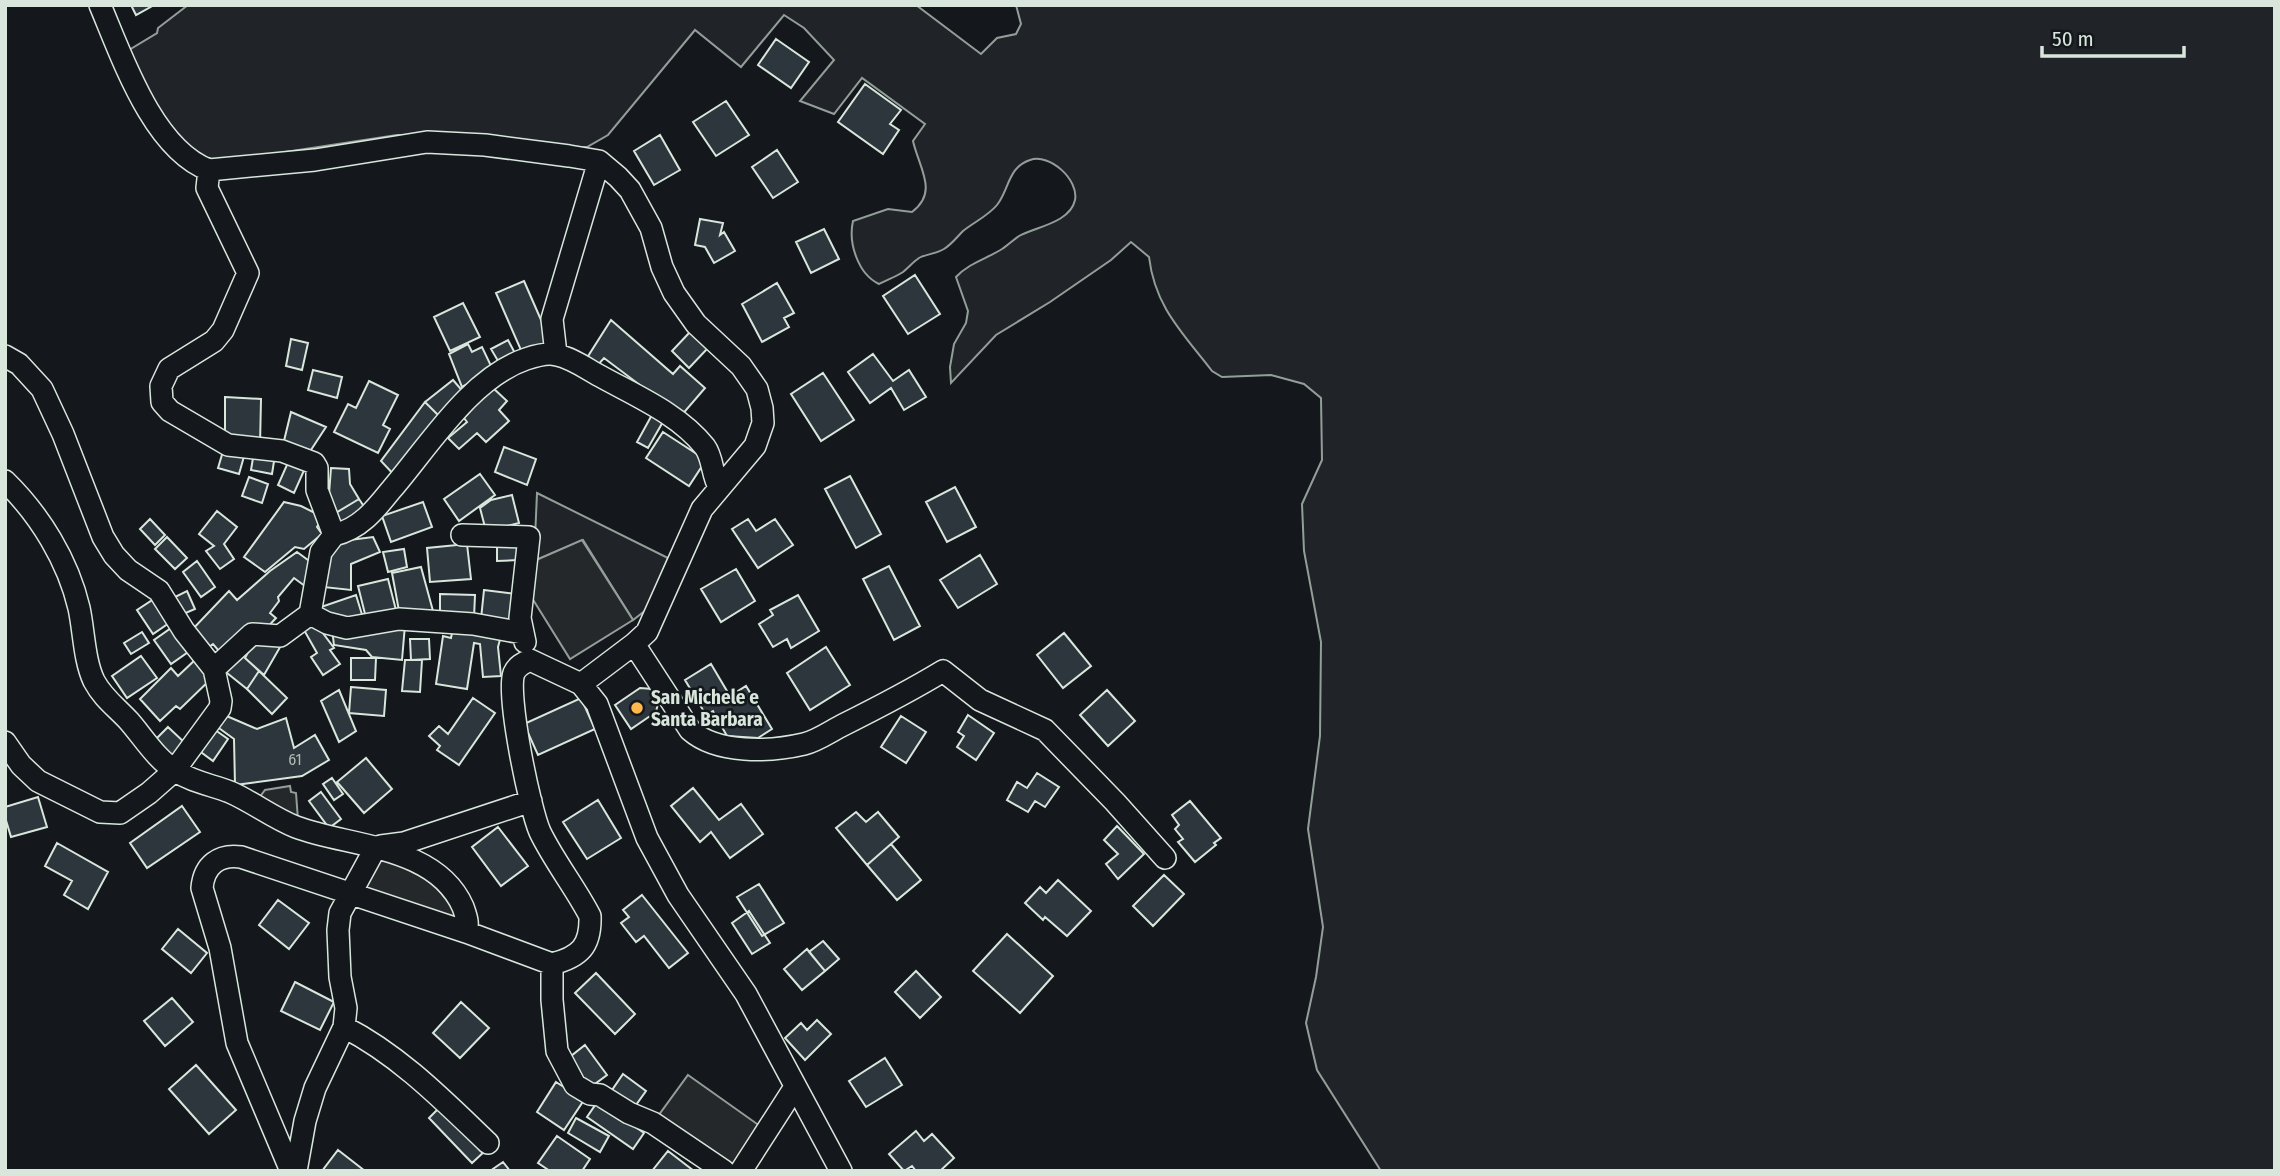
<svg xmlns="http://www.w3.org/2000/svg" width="2280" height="1176" font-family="'Fira Sans Condensed',sans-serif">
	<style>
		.green { fill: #202428; stroke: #939e99; stroke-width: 2 }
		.parking { fill: #24282b; stroke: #939e99; stroke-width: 2 }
		.building { fill: #2c363c; stroke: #d8e6dc; stroke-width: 2 }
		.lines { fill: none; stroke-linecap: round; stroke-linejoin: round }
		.minor-casing { stroke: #d8e6dc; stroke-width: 24 }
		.minor { stroke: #14181c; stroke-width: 21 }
		.poi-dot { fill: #ffb74d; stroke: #14181c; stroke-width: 2.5 }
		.labels { text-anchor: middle; stroke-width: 5; stroke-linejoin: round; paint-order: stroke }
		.number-label { font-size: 16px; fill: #adbab4 }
		.poi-label { font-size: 19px; font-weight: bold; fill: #d8e6dc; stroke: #14181c; text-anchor: start }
	</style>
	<rect width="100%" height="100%" fill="#14181c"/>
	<path class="green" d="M188,5h728l65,49 16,-16 19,-4 5,-10 -5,-19h1259v1166h-894l-64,-101 -11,-47 10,-46 7,-50 -15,-98 12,-93 1,-94 -17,-91 -2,-47 20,-44 -1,-62 -17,-14 -33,-9 -49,2 -10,-6c-30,-39 -57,-64 -63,-114l-18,-15 -20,18 -61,42 -54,33 -45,48 -1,-16 4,-23 12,-21 2,-12 -12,-34c13,-14 30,-18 46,-28 6,-4 11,-9 17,-13 16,-9 51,-13 56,-36 4,-20 -25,-47 -45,-40 -22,7 -21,30 -33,45 -9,11 -23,17 -34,26 -7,7 -11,13 -19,18 -8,5 -18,5 -25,9 -6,4 -11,10 -16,14 -7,5 -17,8 -24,12 -21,-10 -31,-41 -26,-63l35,-12 24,3c27,-20 7,-44 1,-71l12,-17 -63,-46 -28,36 -34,-13 34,-41 -30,-32 -20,-13 -43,52 -46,-37 -87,105 -21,12 -17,1 -92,-13h-81l-178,27 -21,-4 -20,-20 -54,-85 33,-20 1,-5z
		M537,493l131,65 -22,52 -13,10 -50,-80 -49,21z"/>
	<path class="parking" d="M582,540l51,80 -63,39 -38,-61 2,-37z
		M290,786l1,6 5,1 2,27 -39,-22 6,-8z
		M382,855l51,28 24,30 -4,7 -90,-33z
		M688,1075l79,56 -26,40 -88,-48z"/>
	<path class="building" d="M131,5h23l-18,10z
		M776,39l33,23 -18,26 -33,-23z
		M865,84l36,26 -11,14 9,6 -16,24 -45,-32z
		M726,101l23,34 -33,21 -23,-34z
		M660,135l20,35 -26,15 -20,-34z
		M777,150l21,32 -25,16 -21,-31z
		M700,219l23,4 -3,12 4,-3 11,19 -21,12 -9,-16 -10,-2z
		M824,229l15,30 -28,14 -15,-31z
		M915,275l25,39 -32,20 -25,-38z
		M524,281l28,64 -28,12 -28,-64z
		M777,283l17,30 -10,5 5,9 -27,15 -20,-38z
		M463,303l17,34 -30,14 -16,-34z
		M611,320l62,54 7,-8 25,22 -24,28 -77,-58 -8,9 -11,-6z
		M690,332l17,17 -18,19 -17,-17z
		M291,339l17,4 -6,27 -16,-4z
		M508,340l9,17 -16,9 -10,-17z
		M468,344l4,8 10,-5 11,23 -31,17 -13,-33z
		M873,354l20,27 16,-11 17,27 -22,13 -13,-22 -21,15 -22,-31z
		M313,370l29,7 -5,21 -29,-8z
		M823,373l31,47 -33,21 -30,-47z
		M453,380l13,15 -23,25 -18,-18z
		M369,381l29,14 -15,30 7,4 -12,24 -44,-21 14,-28 8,4z
		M492,387l15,14 -8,9 10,11 -23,21 -9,-9 -18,16 -11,-11 19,-16 -3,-4z
		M225,397l36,2 -1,46 -35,-4z
		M425,402l18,18 -47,57 -15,-16z
		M291,412l35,15 -19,29 -24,-11z
		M653,413l11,7 -16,28 -11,-6z
		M663,432l43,28 -17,26 -43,-28z
		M504,447l32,12 -9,26 -32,-13z
		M224,448l21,5 -6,21 -21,-6z
		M254,452l21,3 -3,19 -21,-4z
		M290,458l16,8 -12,27 -16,-8z
		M331,468l18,1 1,15 9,15 -25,15 -6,-7z
		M480,474l15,21 -36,26 -15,-22z
		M850,476l31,58 -25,14 -31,-59z
		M249,477l19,7 -6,19 -20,-7z
		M955,487l21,40 -29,15 -21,-40z
		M512,495l7,28 -33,8 -6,-23 11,-8z
		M359,499l8,12 -24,18 -9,-15z
		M284,502l17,4 22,11 -6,10 5,7 -18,15 -9,-2 -30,25 -21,-15z
		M423,502l9,25 -41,15 -9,-26z
		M217,511l20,16 -13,17 10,15 -14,10 -14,-18 8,-5 -15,-12z
		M150,519l15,16 -10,10 -15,-16z
		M748,519l8,12 19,-12 18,26 -35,23 -26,-39z
		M167,537l20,21 -12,11 -20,-20z
		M373,537l7,15 -29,12v26l-28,-3 9,-38 10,-8z
		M467,544l4,35 -41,3 -3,-34z
		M497,544h21v16l-21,1z
		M404,549l3,18 -19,5 -5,-20z
		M297,552l15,11 -3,26 -15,-11 -16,19 1,4 -9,12 6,5 -13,14 -44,19 -6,-7 -11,8 -14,-18 41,-43 8,9 33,-29z
		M980,555l17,29 -39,24 -18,-28z
		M197,561l18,26 -14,10 -18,-25z
		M889,566l31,60 -26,14 -31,-61z
		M421,567l12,44h-34l-7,-38z
		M736,569l19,32 -34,21 -20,-33z
		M388,579l9,35 -30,8 -9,-36z
		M484,590l33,4 -3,29 -33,-4z
		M187,591l8,18 -14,6 -8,-17z
		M440,594l35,1 -1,23 -34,-1z
		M356,595l8,26 -44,-5 1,-9z
		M798,595l21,36 -28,17 -4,-9 -14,8 -14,-23 14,-9 -3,-5z
		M157,597l15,24 -19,13 -16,-24z
		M316,624l18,24 -4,2 10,14 -17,11 -12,-18 6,-4 -13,-23z
		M405,625l-3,35 -30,-3 -6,-7 -32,-5 -2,-16z
		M174,626l17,24 -20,14 -17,-24z
		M453,628l49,4 -4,15 3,29 -18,1 -3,-33 -6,-1 -7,46 -31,-5 7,-48 8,2z
		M142,632l7,11 -18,11 -7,-11z
		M1064,633l27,33 -28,22 -26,-33z
		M256,637l27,5 -19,33 -19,-17z
		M410,639h19l1,20 -19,1z
		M253,642l-8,16 14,13 -12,18 -25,-20z
		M826,647l24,38 -40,25 -23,-37z
		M141,656l16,22 -30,20 -15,-22z
		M351,658h25l-1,22h-24z
		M196,659l17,18 -33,32 -4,-3 -16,15 -20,-22 31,-31 7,8z
		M405,660h17l-2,32 -18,-1z
		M711,664l19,32 16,-10 26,43 -14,9 -31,-2 -14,-25 -7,4 -21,-35z
		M259,671l28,27 -15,16 -25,-25z
		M351,687l35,3 -2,26 -35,-3z
		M640,688l13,1 6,10 -3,13 -25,17 -16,-24z
		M339,690l17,41 -17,11 -18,-41z
		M1107,690l28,31 -27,25 -28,-31z
		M473,698l22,15 -36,52 -22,-15 3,-4 -11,-10 10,-10 9,8z
		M581,698l14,31 -57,26 -14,-31z
		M222,714l35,15 29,-11 8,30 21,-13 14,25 -27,16 -67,9 -1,-46 -18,-13z
		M968,715l26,18 -18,27 -19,-13 7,-11 -6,-4z
		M901,716l25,16 -20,31 -25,-16z
		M208,725l20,14 -15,22 -19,-14z
		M168,727l17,16 -14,15 -17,-17z
		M366,758l26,31 -28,24 -27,-31z
		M1037,773l22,14 -14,20 -10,-6 -7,11 -21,-12 10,-18 10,6z
		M332,778l11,16 -9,6 -11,-16z
		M693,788l26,32 22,-16 22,30 -33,24 -19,-26 -11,10 -29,-36z
		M321,792l20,27 -12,9 -20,-27z
		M38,797l9,30 -36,10 -6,-20v-10z
		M598,800l23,38 -34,21 -24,-37z
		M1190,801l31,37 -7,5 2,2 -21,17 -17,-20 5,-3 -8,-10 4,-4 -7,-10z
		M182,806l18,26 -53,36 -17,-25z
		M856,812l10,10 12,-10 21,25 -32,28 -31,-37z
		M1117,826l27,28 -26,25 -12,-15 12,-10 -14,-14z
		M498,827l30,39 -27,20 -29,-39z
		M57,843l51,29 -20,37 -24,-14 8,-14 -27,-15z
		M891,844l30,36 -24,20 -30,-35z
		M1164,875l20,19 -31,32 -20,-20z
		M1058,880l33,31 -24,25 -22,-19 -2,3 -18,-17 15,-16 6,6z
		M759,884l25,39 -22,13 -25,-39z
		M642,895l46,58 -19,15 -25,-32 -8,6 -15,-19 8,-6 -6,-7z
		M278,900l31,23 -20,26 -30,-24z
		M749,911l21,32 -18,11 -20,-31z
		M178,929l29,24 -16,20 -29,-24z
		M1007,934l46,42 -33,37 -47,-42z
		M823,941l16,18 -14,12 -16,-19z
		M807,949l18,22 -23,19 -18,-21z
		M916,971l25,26 -21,21 -25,-26z
		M596,973l39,41 -20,20 -40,-41z
		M295,982l39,20 -14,28 -39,-19z
		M172,998l21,24 -28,24 -21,-25z
		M461,1002l28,26 -29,30 -27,-25z
		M817,1020l14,14 -26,26 -20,-22 16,-15 6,7z
		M585,1045l22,30 -19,14 -22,-29z
		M885,1058l17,27 -36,22 -17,-26z
		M196,1065l40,45 -27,24 -40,-45z
		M623,1074l23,17 -13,18 -23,-16z
		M556,1082l28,18 -20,30 -27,-18z
		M598,1101l46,32 -11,16 -46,-32z
		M442,1105l44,45 -14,13 -43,-45z
		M576,1118l33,18 -9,16 -32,-19z
		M916,1131l8,10 8,-7 22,24 -14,13h-24l-4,-5 -8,5 -15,-17z
		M557,1136l33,23 -8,12h-32l-12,-8z
		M338,1150l27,21h-43z
		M668,1151l26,20h-42z
		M503,1162l7,9h-20z"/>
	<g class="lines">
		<defs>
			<path id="minor" d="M100,5c22,52 53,144 109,165l106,-10 112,-18 58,3 84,11 30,5 19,16 12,13 21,38 11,39 12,26 22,31 45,42 16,23 5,19 1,15 -8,23 -53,63 -55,123 -13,12 -53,40
				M556,354l-4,-35 47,-158
				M5,356l14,8 23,25 21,45 40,103 11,18 14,15 31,21 25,40 30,38
				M5,481c35,34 63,80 74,127 5,23 5,52 15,73 9,17 22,26 35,40 14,16 28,39 47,50 16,11 36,14 54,21 23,10 43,26 66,35 53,20 140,18 167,80 3,9 6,16 3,25
				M334,535c26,-6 41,-25 57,-45 38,-44 79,-112 135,-131 9,-3 22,-7 31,-4 15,3 30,14 43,21 36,20 79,38 105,71 8,11 7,28 14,40
				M462,535l67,2 -9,81 5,24
				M310,614l17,9 20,5 52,-9 74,5 49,9
				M634,644l56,86c27,24 80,22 114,14 13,-3 27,-13 39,-19 34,-17 67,-34 100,-54l37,29 65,30 70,72 50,56
				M5,742l16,23 17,16 62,31 20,1 29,-20 25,-22 46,-63 1,-7 -7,-32 38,-35 28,2 30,-22 11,-62 13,-17 -17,-45v-22l-3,-5 -32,-12 -54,-6 -58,-34 -8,-9 -1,-16 8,-17 45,-28 9,-11 25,-57 -41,-85 2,-18
				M381,846l23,-3 127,-42
				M552,964v36l5,51 18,34 15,9 10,1 29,18 24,10 71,48
				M344,1027c55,28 99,73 144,116
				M291,1171l-54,-128 -17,-95 -18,-60c2,-23 17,-34 39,-31l225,75 86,32c28,-7 39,-18 38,-48 -15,-29 -36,-55 -50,-84 -10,-22 -34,-138 -26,-159 3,-7 9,-10 16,-13l51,24 16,20 50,134 31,57 68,99 95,177
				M296,1171l9,-50 10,-33 29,-61 2,-19 -6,-31 -2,-47 2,-17 36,-66
				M741,1171l54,-84"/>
		</defs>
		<use href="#minor" class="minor-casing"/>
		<use href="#minor" class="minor"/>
	</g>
	<circle class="poi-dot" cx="637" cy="708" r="7"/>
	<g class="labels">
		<g class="number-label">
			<text x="295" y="765">61</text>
		</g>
		<g class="poi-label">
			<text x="651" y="704">San Michele e<tspan x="651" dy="22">Santa Barbara</tspan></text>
		</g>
	</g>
	<rect width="2280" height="1176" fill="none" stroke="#d8e6dc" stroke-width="14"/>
	<path d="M2042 46v10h142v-10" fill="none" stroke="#d8e6dc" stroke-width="3.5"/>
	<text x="2052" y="46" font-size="21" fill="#d8e6dc" stroke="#14181c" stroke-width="5" paint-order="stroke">50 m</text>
</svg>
